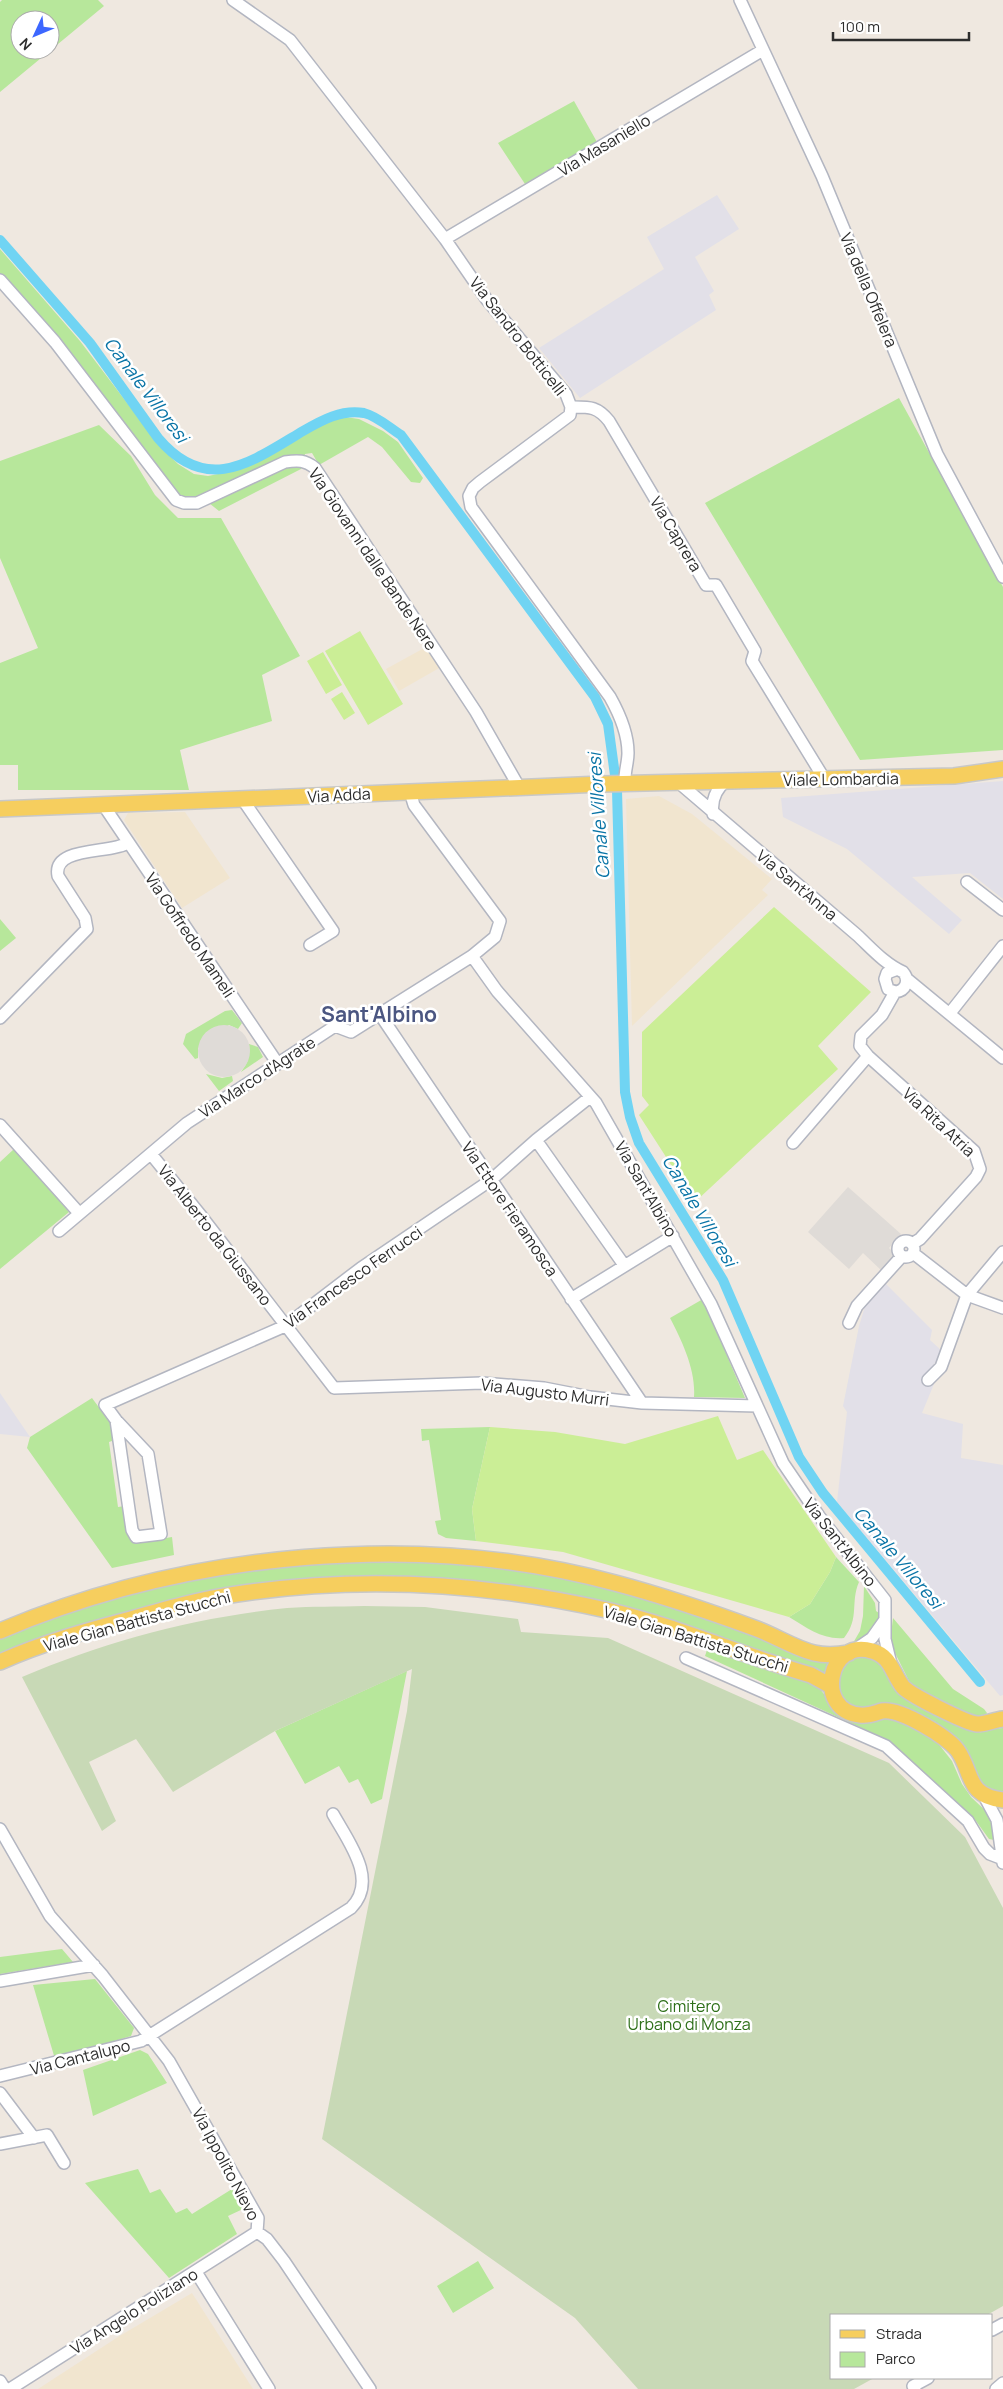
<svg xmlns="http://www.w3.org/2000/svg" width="1003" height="2389" font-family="Manrope,sans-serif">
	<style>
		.industrial { fill: #e2e0e8 }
		.education { fill: #f1e5cf }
		.green { fill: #b7e79b; fill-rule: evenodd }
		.cemetery { fill: #c8d9b6 }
		.pitch { fill: #cbee96 }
		.plaza { fill: #dfdbd7 }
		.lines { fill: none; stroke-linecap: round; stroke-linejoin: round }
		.canal { stroke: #70d4f3; stroke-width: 10 }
		.minor-casing { stroke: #b3b6c1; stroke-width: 14 }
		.major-casing { stroke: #c8c8c8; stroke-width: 18 }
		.minor { stroke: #fff; stroke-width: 11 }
		.major { stroke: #f6ce5e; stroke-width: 15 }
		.labels { text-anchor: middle; stroke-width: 5; stroke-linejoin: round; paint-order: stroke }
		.street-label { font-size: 16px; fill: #2d2d2d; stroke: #fff }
		.park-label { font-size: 16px; fill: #2d6f18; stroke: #fff }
		.water-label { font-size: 18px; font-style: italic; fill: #0974a6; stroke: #fff }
		.district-label { font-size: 21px; font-weight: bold; fill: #4b5681; stroke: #fff }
	</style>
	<rect width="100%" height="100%" fill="#efe8e0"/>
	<path class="industrial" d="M717,195l22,34 -44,28 19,34 -5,4 7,15 -136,88 -41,-50 125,-79 -17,-32z
		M1003,781v118l-33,-26 -58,4 50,43 -13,14 -102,-85 -64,-32 -2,-19z
		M883,1281l49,49 -2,10 12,11 -15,25 7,8 -12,29 41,11 -2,34 42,7v230l-3,1 -163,-194 10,-90 -4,-6 16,-80 8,-26z
		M0,1393l30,44 -30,-3z"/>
	<path class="education" d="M426,647l15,20 -42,24 -13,-22z
		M659,796l33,18 80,65 -10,11 6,5 -136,131 -6,-227z
		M185,812l45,66 -48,30 -58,-88 4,-7z
		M192,2293l61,96h-215l80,-52z"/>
	<path class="green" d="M2,0h96l6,6 -104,86v-90zM20,20h30v30h-30z
		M574,101l23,41 -72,42 -27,-41z
		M0,249l80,92 79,104 19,19 16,10 14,2 20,-4 17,-6 85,-45 15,-4 14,2 24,12 15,11 25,36 -3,5 -9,-1 -29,-35 -14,-10 -49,28 -7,-12 -7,1 -4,15 -82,42 -15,-12c-17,3 -23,-3 -37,-13l-128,-167 -39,-45z
		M899,398l104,189v163l-143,10 -155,-257z
		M99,425l32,31 24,39 23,23h43l79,138 -38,19 10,46 -92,29 9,40h-171v-25h-18v-102l38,-15 -38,-90v-97z
		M0,919l16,19 -16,13z
		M232,1010l10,13 -4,6 -9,-4 -31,23v10l-3,1 -12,-15 3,-10 39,-23z
		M249,1044l9,3 5,10 -22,15c7,-9 9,-16 8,-28z
		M206,1074l16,4 10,-2 1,5 -14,10z
		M14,1149l55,63 -69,57v-107z
		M703,1299l42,99 -51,-1c2,-27 -12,-56 -24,-79z
		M92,1398l20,27 3,15 -6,2 9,65 7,-1 4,28 7,9 36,-6 2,18 -62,13 -85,-120 3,-11z
		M490,1427l-18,82 4,32 -30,-3 -8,-4 -3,-13 6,-1 -12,-80 -7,1 -1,-12z
		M836,1557l23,25c-9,21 1,36 -15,56 -21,2 -37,-10 -55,-21l21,-13 20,-32z
		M379,1561c80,0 163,8 241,29 71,19 140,46 209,72l-5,13 -141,-48 -262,-48 -260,24 -102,30 -59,23v-20l51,-20 109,-32 133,-20z
		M864,1586l11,17 1,8 3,2c2,15 -13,24 -23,34l-3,-4 7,-12 3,-15z
		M893,1618l60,71 31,20 3,4 -2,4 -14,-1 -59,-29 -22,-44z
		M707,1650l99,30 14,9 14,18 47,12h11l13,5 32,18 15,19 10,23 9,13 19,18 4,10v15l-5,-1 -13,-18 -86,-80 -185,-85z
		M860,1656c30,0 26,26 44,42 8,8 61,32 73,34 9,1 17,-4 26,-4v68l-15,-3 -38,-60 -5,-3c-16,-9 -34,-23 -52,-26 -12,-2 -25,7 -38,2 -27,-9 -19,-43 5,-50z
		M407,1671l-25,128 -11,5 -13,-25 -9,4 -10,-17 -34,18 -30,-53z
		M62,1949l11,13 -73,12v-17z
		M95,1979l39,49 -3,8 -76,23 -22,-74z
		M140,2050l8,4 19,29 -74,33 -10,-46z
		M138,2169l12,24 10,-4 16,24 11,-5 5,6 40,-25 11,20 -15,7 9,18 -68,44 -84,-95z
		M478,2261l16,27 -41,25 -16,-27z"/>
	<path class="cemetery" d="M364,1606l61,1 93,12 3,13 87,6 281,125 76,74 38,71v398l-16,9h-155v63h42l-20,11h-216l-63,-71 -253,-179 85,-428 5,-42 -137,62 -102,61 -37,-53 -47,23 27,59 -14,10 -80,-154c84,-36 175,-60 265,-69 25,-2 51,-1 77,-2z"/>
	<path class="pitch" d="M360,631l43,73 -35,21 -43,-74z
		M323,652l19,33 -16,9 -19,-33z
		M342,692l13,21 -11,7 -13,-21z
		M774,907l97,85 -53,54 20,23 -143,133 -56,-87 10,-10 -7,-9v-64z
		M718,1416l19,44 26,-10 73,107 -6,15 -20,32 -21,13 -226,-65 -87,-11 -4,-32 18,-82 65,5 70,12z"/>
	<path class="plaza" d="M198 1051a26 26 0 1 1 52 0a26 26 0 1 1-52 0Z
		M848,1187l53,47 -12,14 8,8 -14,16 -20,-19 -14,16 -41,-37z"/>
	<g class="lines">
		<path class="canal" d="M0,240l90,103 68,95c49,58 93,24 145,-7 19,-11 39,-22 61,-18 13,3 26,15 37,22l194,262 13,27 9,66 8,302 5,25 9,26 84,137 76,177 24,36 157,189"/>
		<defs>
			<path id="minor" d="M233,0l57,40 155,199 42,61 79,94 5,13 -1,8 -90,67 -7,6 -4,8 2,11 139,190c9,16 18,37 18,56 0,10 -4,20 -3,31
				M740,0l82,176 115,278 66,123
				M445,239l318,-189
				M0,280l55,62 121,158 8,3h13l88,-41c13,-2 20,-2 30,6l161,244 43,75
				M571,407c18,0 26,-1 38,14l97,164h10l39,66 -3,10 73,119
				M678,782l179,153c15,14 28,29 46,37 7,8 3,19 -8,20l-7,-3 -3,-10 2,-6 8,-3
				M243,800l90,131 -23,14
				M104,806l174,258
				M713,814c-2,-13 3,-25 13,-33
				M967,882l36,28
				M472,956l25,35 99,112 115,201 72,159 36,53 66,84v39l6,25
				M907,979l96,79
				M895,992l-13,23 -21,21 -1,10 8,10 106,95 6,18 -4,8 -56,62 -8,5
				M379,1013l263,390
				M950,1013l53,-67
				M0,1018l87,-89 -2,-11 -27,-42c-6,-30 52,-22 70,-33
				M0,1125l79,88
				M536,1140l88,125
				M793,1143l75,-87
				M151,1154l51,63 132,171 148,-5 62,5 46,9 52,6 115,3
				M59,1231l128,-108 142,-93 6,-4 16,6 121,-76 23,-19 5,-16 -86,-116 -4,-13
				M898 1249a8 8 0 1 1 16 0a8 8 0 1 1-16 0Z
				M913,1253l54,42 36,13
				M571,1299l102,-63
				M849,1323l8,-17 45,-50
				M928,1380l13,-13 26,-72 36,-43
				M116,1420l16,110 4,7 25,-3 -13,-80 -32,-34 -11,-15 180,-79 76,-58 130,-88 45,-40 54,-43
				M853,1651l19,-13 12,-17
				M686,1658l200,88 82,75 16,27 6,6 13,5
				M983,1794l14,26 6,43
				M0,1829l50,87 53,60 66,85 89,157 -1,14
				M0,1981l94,-16
				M0,2076l141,-35 210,-133c28,-28 -3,-67 -18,-94
				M0,2093l34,45
				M0,2144l47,-9 17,28
				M257,2232l10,7 17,22 86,128
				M196,2272l73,117
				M992,2330l11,-6
				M0,2381l5,8
				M10,2389l247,-157
				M915,2389l-2,-3 15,-8
				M996,2389l7,-6"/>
			<path id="major" d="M0,809l602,-25 352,-8 49,-7
				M0,1631c186,-79 420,-101 615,-48 49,13 96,29 142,46 19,7 37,19 57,24 12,3 23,2 35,0
				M0,1662c42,-19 86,-31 131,-43 35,-10 70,-20 106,-25 126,-19 251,-11 374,17 68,16 132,45 200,64l20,11
				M1003,1719c-9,1 -17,5 -26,5 -11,-1 -67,-29 -74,-37 -11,-14 -12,-31 -31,-36 -44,-14 -58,60 -12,64 9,1 15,-2 22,-4 18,-3 66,26 76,40 15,22 8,45 45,49"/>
		</defs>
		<use href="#minor" class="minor-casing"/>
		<use href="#major" class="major-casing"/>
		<use href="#minor" class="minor"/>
		<use href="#major" class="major"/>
	</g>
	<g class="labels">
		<g class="street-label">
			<text transform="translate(604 145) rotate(-31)" y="6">Via Masaniello</text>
			<text transform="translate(869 290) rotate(67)" y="6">Via della Offelera</text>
			<text transform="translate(518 336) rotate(52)" y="6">Via Sandro Botticelli</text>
			<text transform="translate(676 534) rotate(59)" y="6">Via Caprera</text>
			<text transform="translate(373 559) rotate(56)" y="6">Via Giovanni dalle Bande Nere</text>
			<text transform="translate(841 779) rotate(-1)" y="6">Viale Lombardia</text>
			<text transform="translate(339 795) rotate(-3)" y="6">Via Adda</text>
			<text transform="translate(797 885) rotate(40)" y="6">Via Sant'Anna</text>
			<text transform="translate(190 935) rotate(56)" y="6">Via Goffredo Mameli</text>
			<text transform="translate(257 1077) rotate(-33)" y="6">Via Marco d'Agrate</text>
			<text transform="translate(939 1122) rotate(43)" y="6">Via Rita Atria</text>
			<text transform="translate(646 1189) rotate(60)" y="6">Via Sant'Albino</text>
			<text transform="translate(510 1209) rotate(56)" y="6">Via Ettore Fieramosca</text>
			<text transform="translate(215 1235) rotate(52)" y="6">Via Alberto da Giussano</text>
			<text transform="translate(353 1277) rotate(-35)" y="6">Via Francesco Ferrucci</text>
			<text transform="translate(545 1392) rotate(7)" y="6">Via Augusto Murri</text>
			<text transform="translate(840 1542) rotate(52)" y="6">Via Sant'Albino</text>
			<text transform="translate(137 1621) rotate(-15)" y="6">Viale Gian Battista Stucchi</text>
			<text transform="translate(696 1639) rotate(17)" y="6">Viale Gian Battista Stucchi</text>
			<text transform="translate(80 2057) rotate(-14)" y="6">Via Cantalupo</text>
			<text transform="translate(226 2164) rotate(62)" y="6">Via Ippolito Nievo</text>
			<text transform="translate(134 2311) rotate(-32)" y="6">Via Angelo Poliziano</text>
		</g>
		<g class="park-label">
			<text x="689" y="2012">Cimitero<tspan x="689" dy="18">Urbano di Monza</tspan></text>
		</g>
		<g class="water-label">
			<text transform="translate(146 390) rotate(53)" y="6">Canale Villoresi</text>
			<text transform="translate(599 816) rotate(-94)" y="6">Canale Villoresi</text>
			<text transform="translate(699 1211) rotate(59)" y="6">Canale Villoresi</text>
			<text transform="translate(898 1558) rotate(50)" y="6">Canale Villoresi</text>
		</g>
		<g class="district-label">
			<text x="379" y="1022">Sant'Albino</text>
		</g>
	</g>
	<rect x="830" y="2314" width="162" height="65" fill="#ffffff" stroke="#ababab"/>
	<rect x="840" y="2330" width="25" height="8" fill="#f6ce5e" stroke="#ababab"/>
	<text x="876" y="2339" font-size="15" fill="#2d2d2d">Strada</text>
	<rect x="840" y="2352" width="25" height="15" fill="#b7e79b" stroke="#ababab"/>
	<text x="876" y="2364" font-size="15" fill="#2d2d2d">Parco</text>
	<g transform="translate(35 35) rotate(226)"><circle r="24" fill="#ffffff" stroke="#ababab"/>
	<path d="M0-4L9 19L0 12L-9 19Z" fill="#3d67ff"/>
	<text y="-8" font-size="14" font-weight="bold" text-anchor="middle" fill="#2d2d2d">N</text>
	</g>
	<path d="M833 32v8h136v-8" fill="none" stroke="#2d2d2d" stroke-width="2.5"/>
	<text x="840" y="32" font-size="15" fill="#2d2d2d" stroke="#ffffff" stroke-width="4" paint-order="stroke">100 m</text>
</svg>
